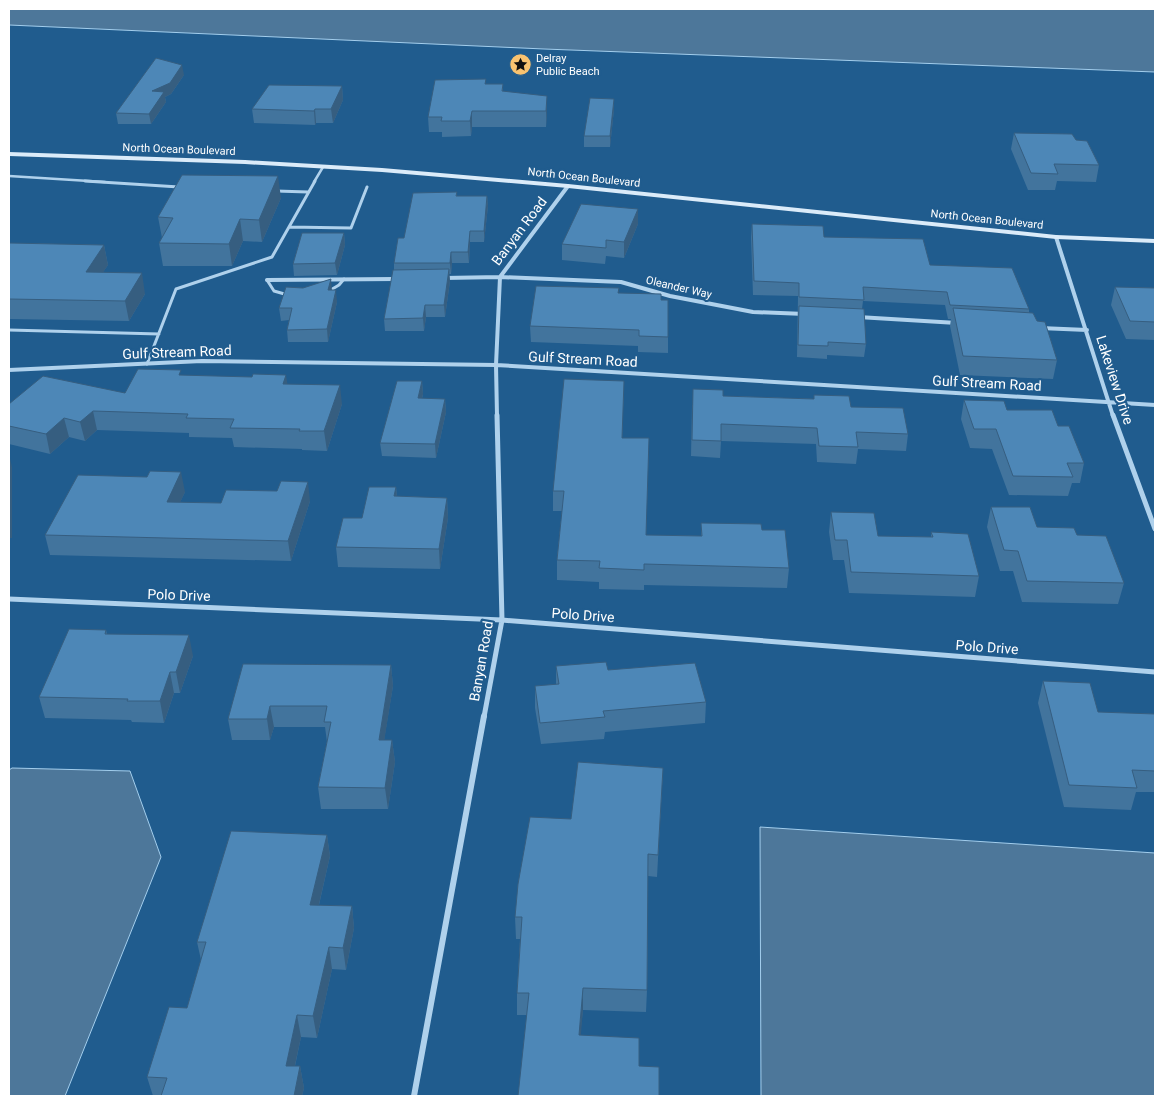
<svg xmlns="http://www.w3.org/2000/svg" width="1164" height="1105" font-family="Roboto,sans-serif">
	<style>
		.water { fill: #4d779a; stroke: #a3ceed }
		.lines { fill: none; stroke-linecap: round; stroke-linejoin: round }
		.service-far1 { stroke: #afd1ec; stroke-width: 2.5 }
		.service { stroke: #afd1ec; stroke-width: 3 }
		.minor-far2 { stroke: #afd1ec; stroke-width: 4 }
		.minor-far1 { stroke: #afd1ec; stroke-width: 5 }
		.minor { stroke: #afd1ec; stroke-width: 6 }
		.secondary { fill: #dbebf9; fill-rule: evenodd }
		.wall { fill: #42749d }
		.shaded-wall { fill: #365e80 }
		.building { fill: #4d87b7; stroke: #365e80 }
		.labels { text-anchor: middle; stroke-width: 4.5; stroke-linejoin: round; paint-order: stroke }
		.far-poi-label { font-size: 11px; fill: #fff; stroke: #205c8e; text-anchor: start }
		.far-street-label { font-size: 11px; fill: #fff; stroke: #205c8e }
		.street-label { font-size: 14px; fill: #fff; stroke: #205c8e }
	</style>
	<rect width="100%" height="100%" fill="#205c8e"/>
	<path class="water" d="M9,9h1146v63l-611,-23 -535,-24z
		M12,768l118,3 31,86 -96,239h-56v-326z
		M760,827l395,26v243h-394z"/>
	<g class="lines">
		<path class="service-far1" d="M9,176l96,6
			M314,182l9,-15"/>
		<path class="service" d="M85,181l94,6
			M276,191l32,1
			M289,227l62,1 16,-41
			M267,280l7,11 14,4
			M329,291l10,-6 5,-6
			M9,330l150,4
			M147,364l29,-75 96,-32 43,-76"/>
		<path class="minor-far2" d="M1056,237l57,179
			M444,278l56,-1 121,5 49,14 83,16 52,2
			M267,280l129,-1
			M858,317l99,6
			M1040,328l47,2
			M9,370l193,-9 294,4 659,40
			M497,416l-1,-51 4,-88 68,-91"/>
		<path class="minor-far1" d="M1113,415l42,114
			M9,599l493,21 653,52
			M484,717l18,-97 -5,-205"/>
		<path class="minor" d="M414,1096l70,-380"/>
		<path class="secondary" d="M9,152l236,8 137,8 186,16 488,51 99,4v4l-99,-4 -488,-51 -186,-16 -137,-8 -236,-8z"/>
	</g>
	<path class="wall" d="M184,75l-13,19 -6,3 1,5 -15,22h-33l-2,-11z
		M486,84h17v7l44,20 -1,16h-74l-1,9 -29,1v-5h-13l-1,-15z
		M342,86l1,14 -10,23h-17l-1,2 -61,-2 -2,-14z
		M614,99v10l-4,38h-26v-11z
		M1014,133l62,7 23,25 -3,17 -39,-1 -2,9h-27l-17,-41z
		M457,192v4h30l1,10 -4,36h-14l-1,21h-17l-1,11h-2l1,7 -5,36h-19l-2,14h-39l-1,-12 10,-49v-7l10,-25z
		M281,198l-19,44 -19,-1 -11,25h-69l-4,-23 3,-5 -4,-21z
		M638,209v15l-14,34 -18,-2 -1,8 -43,-4v-16z
		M752,224l72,13 106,28 99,44v3l8,9 20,39 -4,19 -93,-4 -10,-49 1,-7h-3l-3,-14 -82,-4 -1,8 4,35 -2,13 -37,-2v4l-30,-2 1,-61 -45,-1 -2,-58z
		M344,233l1,12 -8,30 -43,1 -1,-12z
		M9,243l95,2 4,20 -5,7 42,22 -16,27 -120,-2z
		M1115,287l40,1v52l-29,-1 -15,-34z
		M332,290l5,12 -9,40h-40l-1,-12 2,-10 -8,1 -2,-13z
		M619,293l42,7 7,37v16l-30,-1v-6l-107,-4 -1,-16z
		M422,381l1,13 -1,5h23l1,13 -10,46 -54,-2 -2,-13z
		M624,381l-2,57 24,97 55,1v-13l61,7 27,38 -2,20 -143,-3v5l-45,-1v-7l-42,-2v-20l5,-49h-9v-20z
		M288,384l54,20 -15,47 -25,-1v-1l-68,-2 -2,-9 -43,-1v-4l-92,-3 -12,11 -16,-4 -19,17 -41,-10v-40l116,-11z
		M814,395l37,12 57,27 -2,17 -48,-2 -2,15 -39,-2 -1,-18 -95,-3 -1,17 -29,-2 1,-51 31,-9 91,3z
		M964,400l43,10 51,16 26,37 -4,20h-8l-4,13 -59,-1 -17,-46 -22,-1 -9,-29z
		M396,487l1,9 50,2 1,20 -8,51 -102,-2 -2,-20 26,-29z
		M185,492l-5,10 41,1 89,-2 -19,60 -241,-6 -5,-20z
		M991,507l46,20 40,8 47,48 -6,21 -96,-2 -9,-31h-13l-13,-44z
		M831,512l47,24 53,1v-5l48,44 -4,21 -126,-4 -5,-33h-11l-4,-28z
		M106,630l1,4 86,22 -13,37h-6l-10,30 -32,-1 -1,-2 -86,-2 -6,-21z
		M391,665l2,21 -9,54h8l3,22 -7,47h-67l-3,-22 9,-45 -2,-15h-51l-4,13h-38l-4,-21z
		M556,666l52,4 98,32 -1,21 -100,9 -1,7 -63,5 -6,-36v-22l21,-1z
		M1043,681l55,31 57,2v78h-19l-5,18 -67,-3 -26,-104z
		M663,768l-6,109 -9,-1 -1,114 -1,22 -63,-2 -3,25 59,31 20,30 -132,-81h-10v-22l3,-54h-4l-1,-22z
		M327,835l3,21 -11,49 33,1 2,22 -8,42 -14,-1 -15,69 -16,-1 -6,29h5l4,22 -2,8h-149l-6,-19 40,-69 14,-48 -4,-18z"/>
	<path class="shaded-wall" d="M182,65l2,10 -13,19 -6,3 1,5 -15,22 -2,-10 3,-23z
		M342,86l1,14 -10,23 -2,-14z
		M547,96v15l-1,16v-16z
		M614,99v10l-4,38v-11z
		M315,109l1,14 -1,2 -1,-14z
		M472,111v16l-1,9 -1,-15z
		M278,176l3,22 -19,44 -3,-22z
		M487,196l1,10 -4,36v-11z
		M638,209v15l-14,34v-16z
		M240,219l3,22 -11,25 -3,-22z
		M470,231v11l-1,21 -1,-11z
		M344,233l1,12 -8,30 -2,-12z
		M104,245l4,20 -18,27 -4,-20z
		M451,252l1,11 -1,11 -1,-11z
		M449,269l1,12 -5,36 -1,-12z
		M142,273l3,21 -16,27 -4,-20z
		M331,279l1,12 -4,-1z
		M336,290l1,12 -9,40 -1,-13z
		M425,305l1,12 -2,14 -1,-13z
		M286,375l3,19 -6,-10z
		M422,381l1,13 -4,17 -1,-13z
		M340,385l2,19 -15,47 -3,-20z
		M445,399l1,13 -10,46 -1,-14z
		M93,411l4,19 -12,11 -5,-19z
		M64,418l5,19 -19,17 -4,-20z
		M9,454l3,13v71h-3z
		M181,472l4,20 -14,30 -4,-20z
		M308,482l2,19 -19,60 -3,-20z
		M396,487l2,20 -4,-11z
		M447,498l1,20 -8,51 -1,-20z
		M189,635l4,21 -13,37 -4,-21z
		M391,665l2,21 -12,75 -2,-21z
		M170,672l4,21 -10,30 -4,-22z
		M270,706l4,21 -4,13 -3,-21z
		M392,740l3,22 -7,47 -3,-21z
		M327,835l3,21 -16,70 -4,-21z
		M352,906l2,22 -8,42 -3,-22z
		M329,947l3,22 -15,69 -4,-22z
		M583,988v22l-4,47v-22z
		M297,1015l4,22 -11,51 -4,-22z
		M300,1066l4,22 -2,8h-8z"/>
	<path class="building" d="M156,58l26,7 -12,18 -18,8 12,1 -15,22 -33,-1z
		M486,79l-1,5h18l-1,7 45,5 -1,15h-74l-2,10h-29l1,-4h-14l7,-37z
		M269,85l73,1 -11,23h-16l-1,2 -62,-2z
		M590,98l24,1 -4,37h-26z
		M1014,133l58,1 4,6 11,1 12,24 -45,-1 4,10 -27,-1z
		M182,175l96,1 -19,44 -19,-1 -11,25 -70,-1 14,-25 -15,-1z
		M457,192l-1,4h31l-3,35h-14l-2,21h-17l-1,11h-56l4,-25h6l9,-45z
		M581,204l57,5 -14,33 -18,-2v8l-44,-4z
		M752,224l71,2 1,11 99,2 7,26 82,3 17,41 -79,-4 -3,-13 -84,-5 1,13 -65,-3v-14l-45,-2z
		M302,233h42l-9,30 -42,1z
		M9,243l95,2 -18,27 56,1 -17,28 -116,-2z
		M449,269l-5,36h-19l-2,13 -39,1 9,-49z
		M331,279l-3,11h8l-9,39 -40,1 5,-22h-13l7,-21 17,1z
		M536,286l83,2 -1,5 43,1v6h7v37l-29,-1v-6l-109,-4z
		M1115,287l40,1v34l-25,-1z
		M799,306l65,3 2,35 -38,-2v4l-30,-1z
		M953,308l80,5 4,8 8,1 12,38 -94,-4z
		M138,369l43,1 -2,5 73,2 1,-3 33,1 -3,9 57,1 -16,46h-25l1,-2 -70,-1 4,-9 -48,-1 2,-4 -95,-3 -13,11 -16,-4 -18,16 -37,-8v-22l34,-28 82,17z
		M564,379l60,2 -2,57h27l-3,97 56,1 -1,-13 60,1 1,6h23l4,38 -145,-4v6l-45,-2 1,-7 -43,-1 7,-69h-11z
		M397,381h25l-4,17 27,1 -10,45 -55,-1z
		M693,389l30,1v6l91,3v-4l35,1 2,11 52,1 5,26 -52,-2 2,15 -39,-1 -2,-18 -96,-4v17l-29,-1z
		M964,400l40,1 3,9h45l6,16h11l15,37h-17l6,14 -60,-1 -17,-47h-22z
		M150,471l31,1 -14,30 54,1 5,-13 51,1 4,-10 27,1 -20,59 -243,-6 33,-60 69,2z
		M369,487h27l-2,9 53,2 -8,51 -103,-2 7,-29h19z
		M991,507h39l7,20 37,1 3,7 29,1 18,47 -97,-2 -9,-30 -14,-1z
		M831,512l43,1 4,23 55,1 -2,-5 37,2 11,42 -128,-4 -4,-32h-12z
		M69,629l37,1 -1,4 84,1 -13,37h-6l-10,29h-33l1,-2 -89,-2z
		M606,662l2,8 87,-7 11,39 -103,9 2,6 -65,6 -5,-37 24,-2 -3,-18z
		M243,664l148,1 -12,75h13l-7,48 -67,-1 13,-65h-7l3,-16h-57l-3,13h-39z
		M1043,681l47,2 8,29 57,2v57l-23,-1 5,18 -68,-3z
		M578,762l85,6 -5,87 -10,-1 -1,136 -64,-2 -4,47 60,3v28l20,1v29h-141l11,-103h-12l5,-76h-7l3,-33 12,-67 41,2z
		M231,831l96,4 -17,70 42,1 -9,42 -14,-1 -16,69 -16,-1 -11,51h14l-6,30h-133l6,-18 -20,-1 22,-70 18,1 19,-66h-9z"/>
	<defs>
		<symbol id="sight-disc" viewBox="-11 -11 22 22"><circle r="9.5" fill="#f9c370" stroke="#205c8e"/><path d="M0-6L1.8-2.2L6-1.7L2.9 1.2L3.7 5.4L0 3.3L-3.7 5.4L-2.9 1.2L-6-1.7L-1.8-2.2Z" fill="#111"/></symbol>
	</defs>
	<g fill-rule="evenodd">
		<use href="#sight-disc" x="508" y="52" width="25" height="25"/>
	</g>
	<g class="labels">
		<g class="far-poi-label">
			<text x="536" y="62">Delray<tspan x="536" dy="13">Public Beach</tspan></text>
		</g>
		<g class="far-street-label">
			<text transform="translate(179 149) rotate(2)" y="4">North Ocean Boulevard</text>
			<text transform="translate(584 177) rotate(6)" y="4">North Ocean Boulevard</text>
			<text transform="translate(987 219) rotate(6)" y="4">North Ocean Boulevard</text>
			<text transform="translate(679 287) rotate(13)" y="4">Oleander Way</text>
		</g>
		<g class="street-label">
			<text transform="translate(519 231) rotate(-53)" y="5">Banyan Road</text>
			<text transform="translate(177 352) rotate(-2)" y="5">Gulf Stream Road</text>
			<text transform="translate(583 359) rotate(3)" y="5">Gulf Stream Road</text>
			<text transform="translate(1115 380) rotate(72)" y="5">Lakeview Drive</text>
			<text transform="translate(987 383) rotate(3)" y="5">Gulf Stream Road</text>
			<text transform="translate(179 595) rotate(2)" y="5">Polo Drive</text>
			<text transform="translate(583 615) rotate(4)" y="5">Polo Drive</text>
			<text transform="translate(987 647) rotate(4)" y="5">Polo Drive</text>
			<text transform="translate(481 661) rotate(-80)" y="5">Banyan Road</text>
		</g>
	</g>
	<rect width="1164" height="1105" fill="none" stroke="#ffffff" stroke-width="20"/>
</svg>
